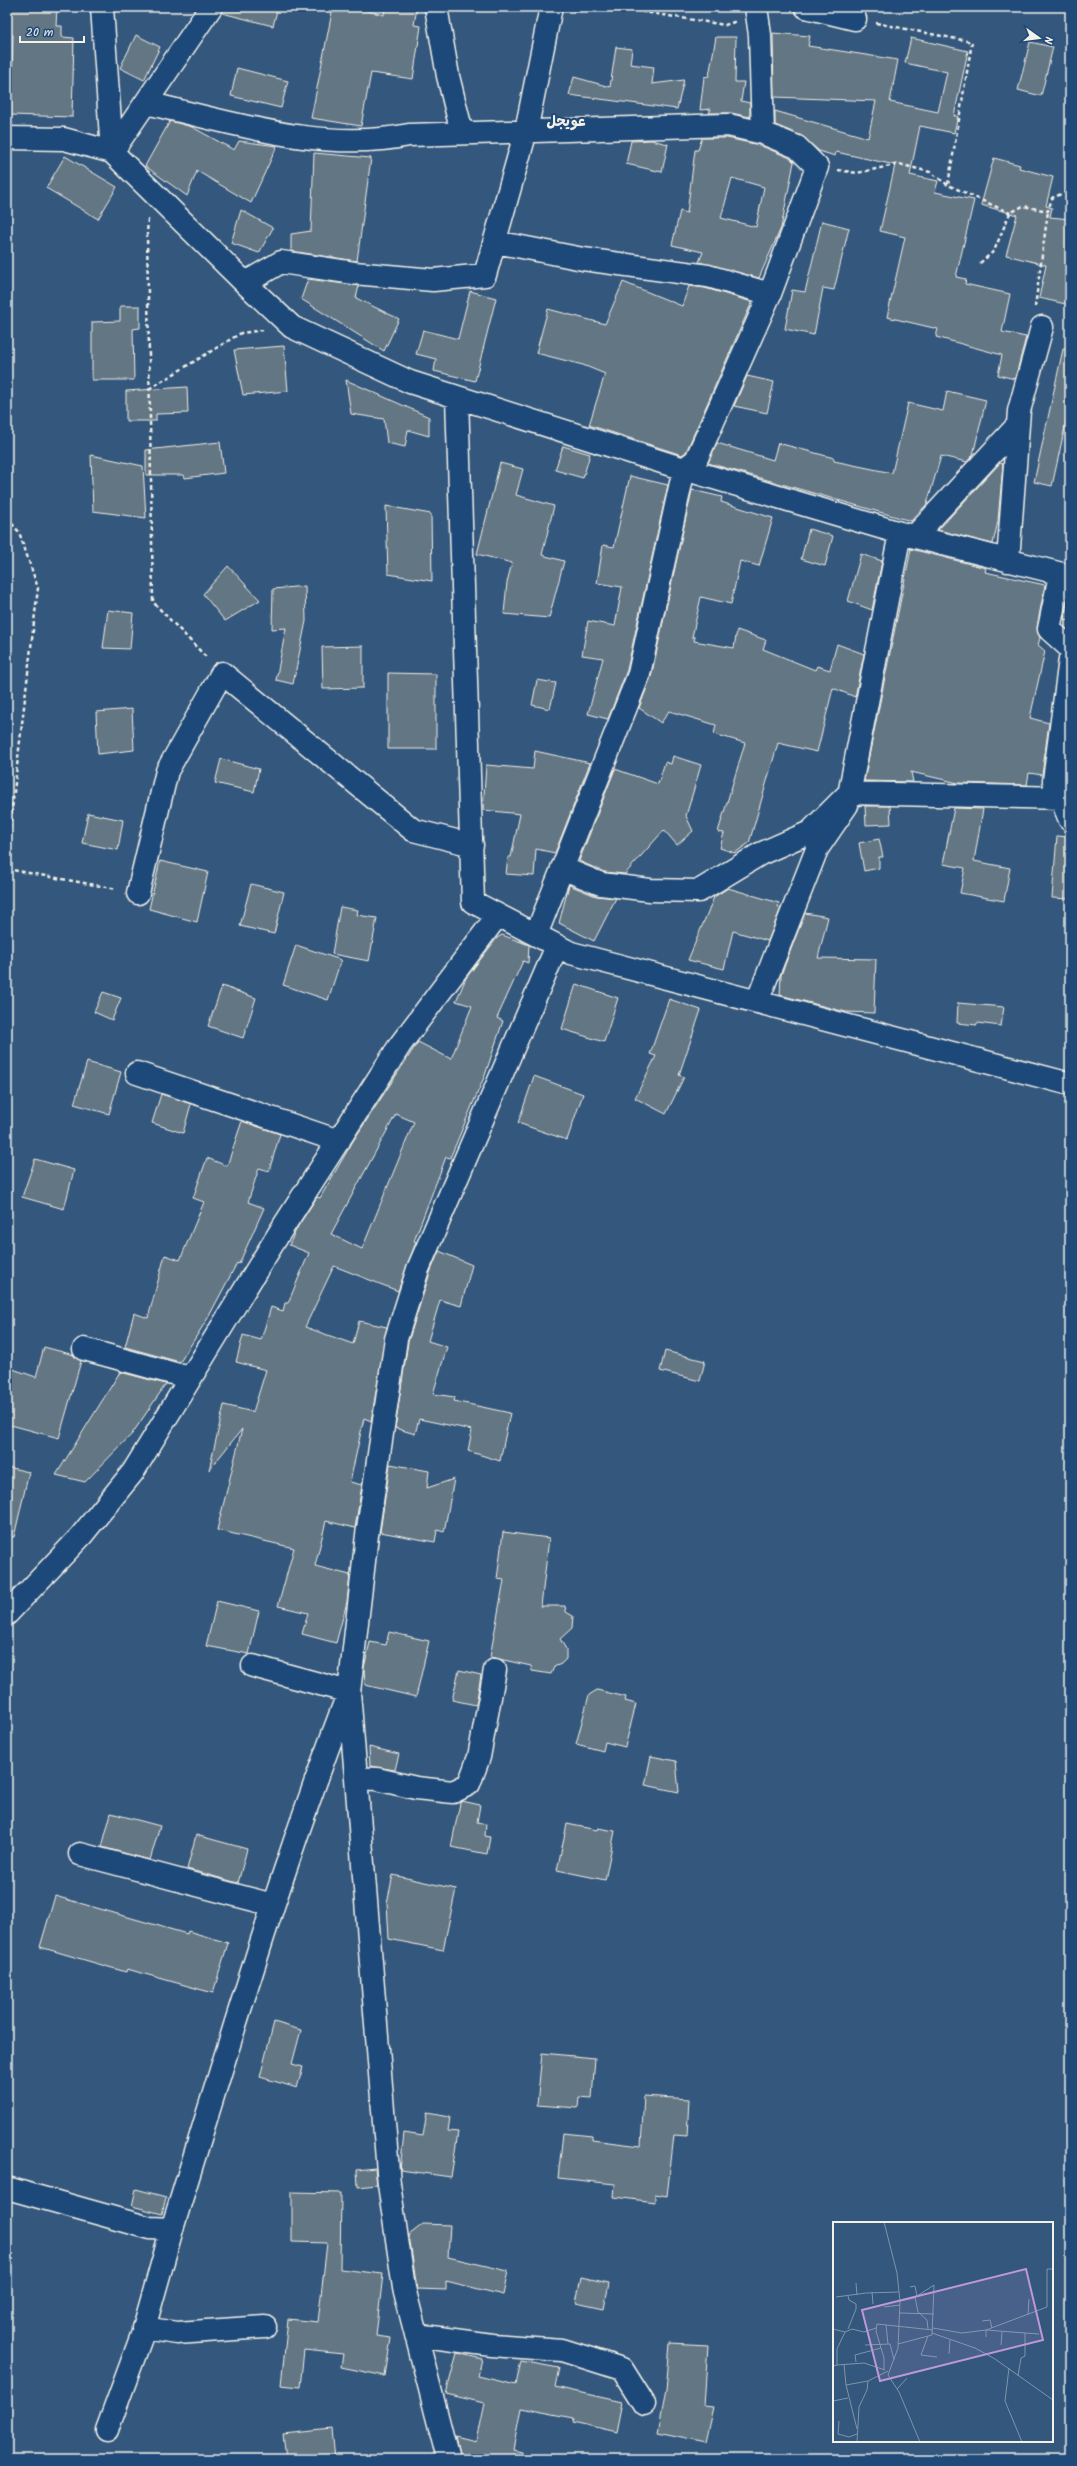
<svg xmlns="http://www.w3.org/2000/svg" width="1077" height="2466" font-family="Kalam,'Playpen Sans Arabic',sans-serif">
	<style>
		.building { fill: #637684; stroke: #f4f1e8; fill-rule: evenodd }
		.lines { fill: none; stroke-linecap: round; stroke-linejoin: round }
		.minor-casing { stroke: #f4f1e8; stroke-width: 25 }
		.path { stroke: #f4f1e8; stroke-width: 2.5; stroke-dasharray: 4 3; stroke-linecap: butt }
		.minor { stroke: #1f4a7a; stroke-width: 22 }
		.labels { text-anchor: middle; stroke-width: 4; stroke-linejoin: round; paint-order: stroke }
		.quarter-label { font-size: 14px; font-weight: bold; fill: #f4f1e8; stroke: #1f4a7a }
		.inset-road { fill: none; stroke: #8095a8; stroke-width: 1 }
		.view { fill: #be98d6; fill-opacity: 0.15; stroke: #be98d6; stroke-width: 2 }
		.inset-edge { fill: none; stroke: #f4f1e8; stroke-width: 2 }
	</style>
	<rect width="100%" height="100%" fill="#33577d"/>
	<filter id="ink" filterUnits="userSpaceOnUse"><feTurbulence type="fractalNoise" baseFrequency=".025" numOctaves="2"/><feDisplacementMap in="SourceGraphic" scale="8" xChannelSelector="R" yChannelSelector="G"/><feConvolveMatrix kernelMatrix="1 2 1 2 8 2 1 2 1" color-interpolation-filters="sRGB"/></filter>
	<g filter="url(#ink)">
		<path class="building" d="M7,7h50l-1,19h6v11l12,1 -2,79 -61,-2 2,-80h-6z
			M223,7h55l-5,19 -51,-13z
			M333,7h18l33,8 1,-8h32l-3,18 7,1 -8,53 -42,-6 -10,53 -50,-8z
			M773,33l37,3 -2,10 90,14 -8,42 48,10 9,-40 -42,-9 6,-25 57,13 -14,65h4l-4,17 -34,-7 -10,49 28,6 -3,11 39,8 -18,77 10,2 -1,5 45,10 -8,38 24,5 -11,42 -17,-4 4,-20 -66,-18 2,-8 -51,-12 18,-80 -25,-6 15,-66 -59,-13 -1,4 -16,-5 -17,-15 -27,-11v-14l93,27 8,-37 -102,-4z
			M136,35l24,12 -16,33 -24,-12z
			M716,37h20l-1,45h9l-3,19 9,2v14l-19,-4h-22l2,-4 -11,1 4,-33 5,-1z
			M1030,42l23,5 -12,49 -23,-6z
			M616,47l16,2 -2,15 24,3 -2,17 32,-4 -7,29 -108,-14 5,-18 36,10z
			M237,68l51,13 -7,27 -50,-12z
			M170,121l22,6 42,23 5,-9 38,5 -26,57 -54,-32 -10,25 -42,-30z
			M702,138h25l32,7 31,13 4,4 -13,66 -22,50 -60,-16 4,-10 -31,-7 8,-34 7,2 8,-63h3zM732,178l32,9 -8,40 -35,-9z
			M651,140l17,4 -6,28 -36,-8 5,-23z
			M314,153l57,5 -14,103 -66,-10v-17l20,-3z
			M65,156l52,31 -19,32 -52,-31z
			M994,158l26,7 -1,3 34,9 -7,29 6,2 -2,9 20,2v86l-31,-7 7,-33 -40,-10 11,-40 -36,-10z
			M241,210l32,18 -14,25 -28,-10z
			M822,221l27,7 -15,62 -11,-2 -9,47 -29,-6 7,-39 13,2z
			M308,279l51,7 -3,12 43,21 -15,32 -83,-52z
			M623,282l59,24 7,-20 16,2 47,14 -66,150 -4,3 -93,-30 16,-51 -22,-9 -47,-12 12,-44 57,15z
			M470,291l26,7 -21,83 -41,-10 2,-12 -20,-5 7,-24 35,9z
			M120,306h20v22l-7,1 1,51h-42v-58l28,-1z
			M284,346l4,45 -45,4 -9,-45z
			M1063,349l7,1v54l-18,82 -18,-4z
			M747,376l27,6 -7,31 -33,-7z
			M346,380l83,37v19l-21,-6 -3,17 -18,-4 -3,-24 -33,-5z
			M187,387l1,26 -32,1v7h-30v-30z
			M947,391l39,9 -13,55 -6,7 -26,-6 -14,48 -16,17 -203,-58 9,-20 56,17 5,-17 56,15v3l58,12 16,-70 35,8z
			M220,442l4,31 -39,5 -1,-3h-38v-25z
			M563,446l27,8 -7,24 -28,-8z
			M91,455l52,11 3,52 -53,-7z
			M500,463l23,6 -7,26 38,11 -12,49 22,6 -15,57 -45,-4 3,-32 5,-19 -35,-9z
			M1000,463l3,1 -5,57 -5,23 -55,-14z
			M630,476l38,9 -41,185 -19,49 -20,-5 15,-56 -21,-3 6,-34 27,5 7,-39 -25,-4 6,-38 11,2z
			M692,490l30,7 -1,5 52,16 -14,48 -19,-5 -9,43 -30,-7 -9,40h3l-1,4 40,7 3,-18 29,10 -3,9 52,21 2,-4 13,4 7,-26 27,10 -9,43 -22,-9 -16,64 -39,-9 -29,100 -14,10 -15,-5 4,-15 -6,-1 27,-89 -31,-9 2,-9 -47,-14 -8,12 -22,-15 12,-31z
			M386,506l45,8 1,67 -44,-7z
			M809,529l24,7 -8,30 -24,-7z
			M911,549l75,19 -1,4 60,13 -8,42 3,11 -2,7 7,6 -15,67 19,5 -7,52 -13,-2 -2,12 -69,-2 -47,-11 2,10 -49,-1z
			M861,554l21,7 -10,49 -24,-9z
			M228,566l32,34 -35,21 -22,-27z
			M305,586l1,35 -13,63 -17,-4 10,-52 -14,1 1,-40z
			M1069,591h1v30l-6,-2z
			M108,610l25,3 -3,36 -27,-1z
			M363,646v42l-40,1 -1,-42z
			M388,673l48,1v75h-48z
			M537,680l19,3 -6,26 -18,-4z
			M132,709l2,41 -36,4 -2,-42z
			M535,751l55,12 -35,90 -19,-4 -2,27 -28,-2 2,-17h3l9,-43 -37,-4 3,-45 47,4z
			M673,756l28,9 -15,51 7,15 -16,14 -13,-15 -39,44 -21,-2 -25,-11 36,-92 43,15 7,-22 6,2z
			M221,759l38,10 -5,23 -39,-9z
			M865,806h25l1,18 -25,1z
			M954,808l29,1 -9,52 36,7 -6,33 -44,-8 5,-25 -22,-4z
			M88,813l35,7 -5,30 -36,-7z
			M1057,836l13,1v62l-18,-1z
			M879,839l4,18h-4v11l-15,3 -5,-28z
			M160,861l48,11 -11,50 -48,-13z
			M251,884l33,8 -10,42 -34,-8z
			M569,885l27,11 20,2 -22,43 -35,-18z
			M728,888l51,15 -1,4 3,1 -13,33 -35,-10 -9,38 -36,-9 26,-63z
			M340,907l18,3 -1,5 20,3 -8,43 -37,-7z
			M805,913l23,4 -10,41 58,1 -2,54 -28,-1 -66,-17 1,-20z
			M502,935l27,10 -1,18 -5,-2 -26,57 6,3 -18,54 -35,83 -4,-1 -32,84 2,1 -18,49 -64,-25 -29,61 48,17 6,-23 28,6 -16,94 -7,-3 -14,64 12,3 -7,43 -29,-7 -11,45 35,9 -3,27 -11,41 -34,-9 6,-21 -30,-7 16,-58 -77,-18 25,-101 -33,41 15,-65 29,7 13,-42 -30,-8 7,-27 18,5 10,-33 12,4 2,-8h3l21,-50 -20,-8 9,-19 19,-29 3,1 33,-57 65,-99 33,17 21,-53 -16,-5 10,-23 31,-40zM396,1114l18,8 -52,127 -31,-15z
			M296,945l45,15 -13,40 -45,-15z
			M576,984l42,14 -14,44 -42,-13z
			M222,986l34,12 -13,40 -35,-12z
			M103,992l18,6 -9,22 -18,-8z
			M669,999l32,11 -22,65 5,2 -18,37 -31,-16 21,-42 -6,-2z
			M958,1003l46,4 -3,19 -24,-3v2l-20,-2z
			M87,1062l34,10 -12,42 -35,-10z
			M534,1076l49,18 -16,46 -49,-17z
			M161,1094l30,10 -8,29 -31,-10z
			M242,1121l38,13 -11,37 -10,-3 -11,34 16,6 -25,56 -2,-1 -29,55 -28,44 -55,-15 9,-34 14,5 17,-63 15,5 24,-58 -11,-4 14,-40 20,8z
			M35,1159l39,11 -10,39 -42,-12z
			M439,1251l33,14 -11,41 -21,-6 -12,41 19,6 -14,47 22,3 -1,4 56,12 -10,48 -32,-10 4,-21 -53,-11 -4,15 -20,-6 13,-86 22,-69z
			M44,1347l30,8 7,6 -22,77 -52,-14v-57l29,10z
			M665,1351l40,10 -5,20 -40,-10z
			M120,1372l46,12 -34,50 -47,48 -29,-7z
			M390,1464l39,7 -2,17 27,-9 -10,53 -7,-2 -2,12 -55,-10z
			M7,1467l22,5 -15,65h-7z
			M503,1532l46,6 -8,68h24l1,6 7,4 -1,12 -12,11 6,10v10l-5,5 -7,3 -3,7 -19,-3 -1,-5 -41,-9 14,-77 -7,-1z
			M217,1601l42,10 -10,43 -43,-8z
			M389,1632l40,9 -13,56 -51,-12 -1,-17 6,-26 16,3z
			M459,1670l22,5 -5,30 -24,-5z
			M597,1690l29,7 -1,4 11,3 -11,43 -20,-5 -2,9 -27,-7 13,-49z
			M369,1747l30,7 -4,16 -25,-4z
			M651,1756l25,5 3,31 -34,-7z
			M462,1801l18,4 -3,17 9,2 -1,12 5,1 -3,17 -36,-7 9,-44z
			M111,1813l49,13 -10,34 -48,-13z
			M567,1824l30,6 1,-2 17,3 -10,49 -48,-10z
			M196,1835l51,14 -9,34 -51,-14z
			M393,1875l63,14 -13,61 -54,-11 -2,-36z
			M55,1896l132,38 1,-3 40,12 -15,50 -86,-24 -1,3 -86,-25z
			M274,2022l27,8 -9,34 11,3 -6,21 -37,-11z
			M542,2053l53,5 -3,40 -13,-1 -1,11 -41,-3z
			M644,2096l45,3 -2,37 -13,-1 -7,61 -12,-2v8l-41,-5 1,-13 -57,-6 5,-45 29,3v4l49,6z
			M427,2113l23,4 -2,14 10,1 -7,45 -51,-7 4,-37 19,3z
			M375,2168l2,17 -19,2 -1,-17z
			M136,2189l30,8 -4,17 -30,-8z
			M292,2192l49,1 -1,76 43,5 -7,62 15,2 -6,38 -44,-9 2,-13 -39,-4 -4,37 -19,-2 7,-66 30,3 9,-79 -35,-1z
			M423,2224l27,1 -2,32 60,14 -5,24 -57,-14v9l-29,-1 -8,-54z
			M581,2277l28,6 -5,26 -28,-6z
			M670,2343l38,2 -4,61 9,1 -8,35 -47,-10 8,-40z
			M457,2353l25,6 -4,17 38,9 5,-24 38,7 -4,19 67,15 -6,30 -43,-10 1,-4 -53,-10 -8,42 9,2v7h-62l-5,-23 21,5 8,-38 -38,-9z
			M332,2429l3,30h-49l-3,-25z"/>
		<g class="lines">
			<defs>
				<path id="minor" d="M102,7l10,145
					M436,7l12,69 14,57
					M756,7l4,28 3,98
					M806,7l49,12
					M146,103c86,19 175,50 263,32l319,-10 35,8 34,14 20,20 -47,127 -74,166 -12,9 -45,205 -103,261
					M7,138l57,1 48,13 133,131 47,44 118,55 274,87 216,64 170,43
					M112,152l99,-145
					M496,242l87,17 125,17 62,18
					M245,283l36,-21 73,11 79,7 52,-5 41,-144 25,-124
					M457,397l16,505 98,51 499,131
					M914,537l103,-111
					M1008,561l11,-150 23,-84
					M1060,575l-11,54 21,19
					M1070,659l-16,122 16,39
					M562,868l39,16 49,6 49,1 61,-37 50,-22 39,-39 213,5
					M138,893l29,-122 55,-98 191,157 59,15
					M757,1002l60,-153 30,-44 53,-272
					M137,1073l202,68
					M84,1349l106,29
					M7,1614l74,-78 52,-64 150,-245 117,-182 98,-130
					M356,1778l21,1 39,9 37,4 16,-8 10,-27 16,-87
					M80,1854l193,51
					M7,2188l143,40 22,1c56,-180 109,-362 177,-537l-96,-26
					M143,2328l34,5 88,-6
					M416,2335l76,10 70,5 60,19 22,35
					M107,2430l35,-95 30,-106
					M448,2459l-44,-171 -15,-104 -40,-492 18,-157 29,-196 22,-70 139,-323"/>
			</defs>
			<use href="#minor" class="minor-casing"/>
			<path class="path" d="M572,10l41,-3 112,18 12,-4
				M876,23l96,19 -24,143 62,28
				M838,170l19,3 42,-9 31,8 18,13
				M148,219l-1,15 6,368 54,56
				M980,263l14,-12 16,-38 13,-7 25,5 4,-13 18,-8
				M1035,307l13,-96
				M149,389l92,-56 23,-3
				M7,518l12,14 19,56 -31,263
				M7,869l110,20"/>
			<use href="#minor" class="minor"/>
		</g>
	</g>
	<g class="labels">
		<g class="quarter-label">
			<text x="566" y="126">عويجل</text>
		</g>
	</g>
	<g transform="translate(833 2222)">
		<rect width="220" height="220" fill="#33577d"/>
		<path class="inset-road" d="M51,0l13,51 3,28 -2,47 -10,27 11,17 21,50M23,61l1,12M77,65l5,-1 2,10M39,70l1,12M3,75l30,-4 33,-1M82,75l3,15 9,8 1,9M67,79l14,-3 20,-13M51,85l16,-2M67,91l34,1M195,93l1,-16M149,99l8,-1 2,8M53,103l2,19M100,106l29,5 24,-3 61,-23v-38h6M0,107l12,3M15,107l8,-20v-5l-7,-4 -1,-4M99,111l43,15 20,11 58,41M192,111l14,1M95,114l-7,19 16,2M153,115v-7l39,3v23l-4,2 -3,18M65,122l34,-9 2,-50M32,123l25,-1 4,16M168,123l1,-13M116,132l1,-14M23,140l-1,-7 26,-7M11,142l2,21 22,-4 20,-10M4,143l27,-2 21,7M0,144l4,-1v-16l8,-17 7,-3 12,3 12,-4M176,146l-4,33 17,41M51,148v-12l-8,-27 1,-7 56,6M13,163l11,44M64,167l10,-11M0,179l15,-3M6,199l-1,13 11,3 8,-3M24,220l2,-35 8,-17 1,-9"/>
		<path class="view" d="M193,47l17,71 -163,41 -18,-71z"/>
		<rect width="220" height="220" class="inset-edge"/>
	</g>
	<rect width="1077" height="2466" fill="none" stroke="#1f4a7a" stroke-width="24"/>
	<rect x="12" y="12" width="1053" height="2442" fill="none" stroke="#f4f1e8" stroke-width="1.5" filter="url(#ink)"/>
	<g transform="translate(1039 38) rotate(104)" stroke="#1f4a7a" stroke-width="3" paint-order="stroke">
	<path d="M0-3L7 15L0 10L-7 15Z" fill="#f4f1e8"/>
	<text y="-6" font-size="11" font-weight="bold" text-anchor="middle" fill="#f4f1e8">N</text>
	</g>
	<path d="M20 36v6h64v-6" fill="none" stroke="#f4f1e8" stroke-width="2"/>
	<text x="26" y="36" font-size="12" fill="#f4f1e8" stroke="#1f4a7a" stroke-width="3" paint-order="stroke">20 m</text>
</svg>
